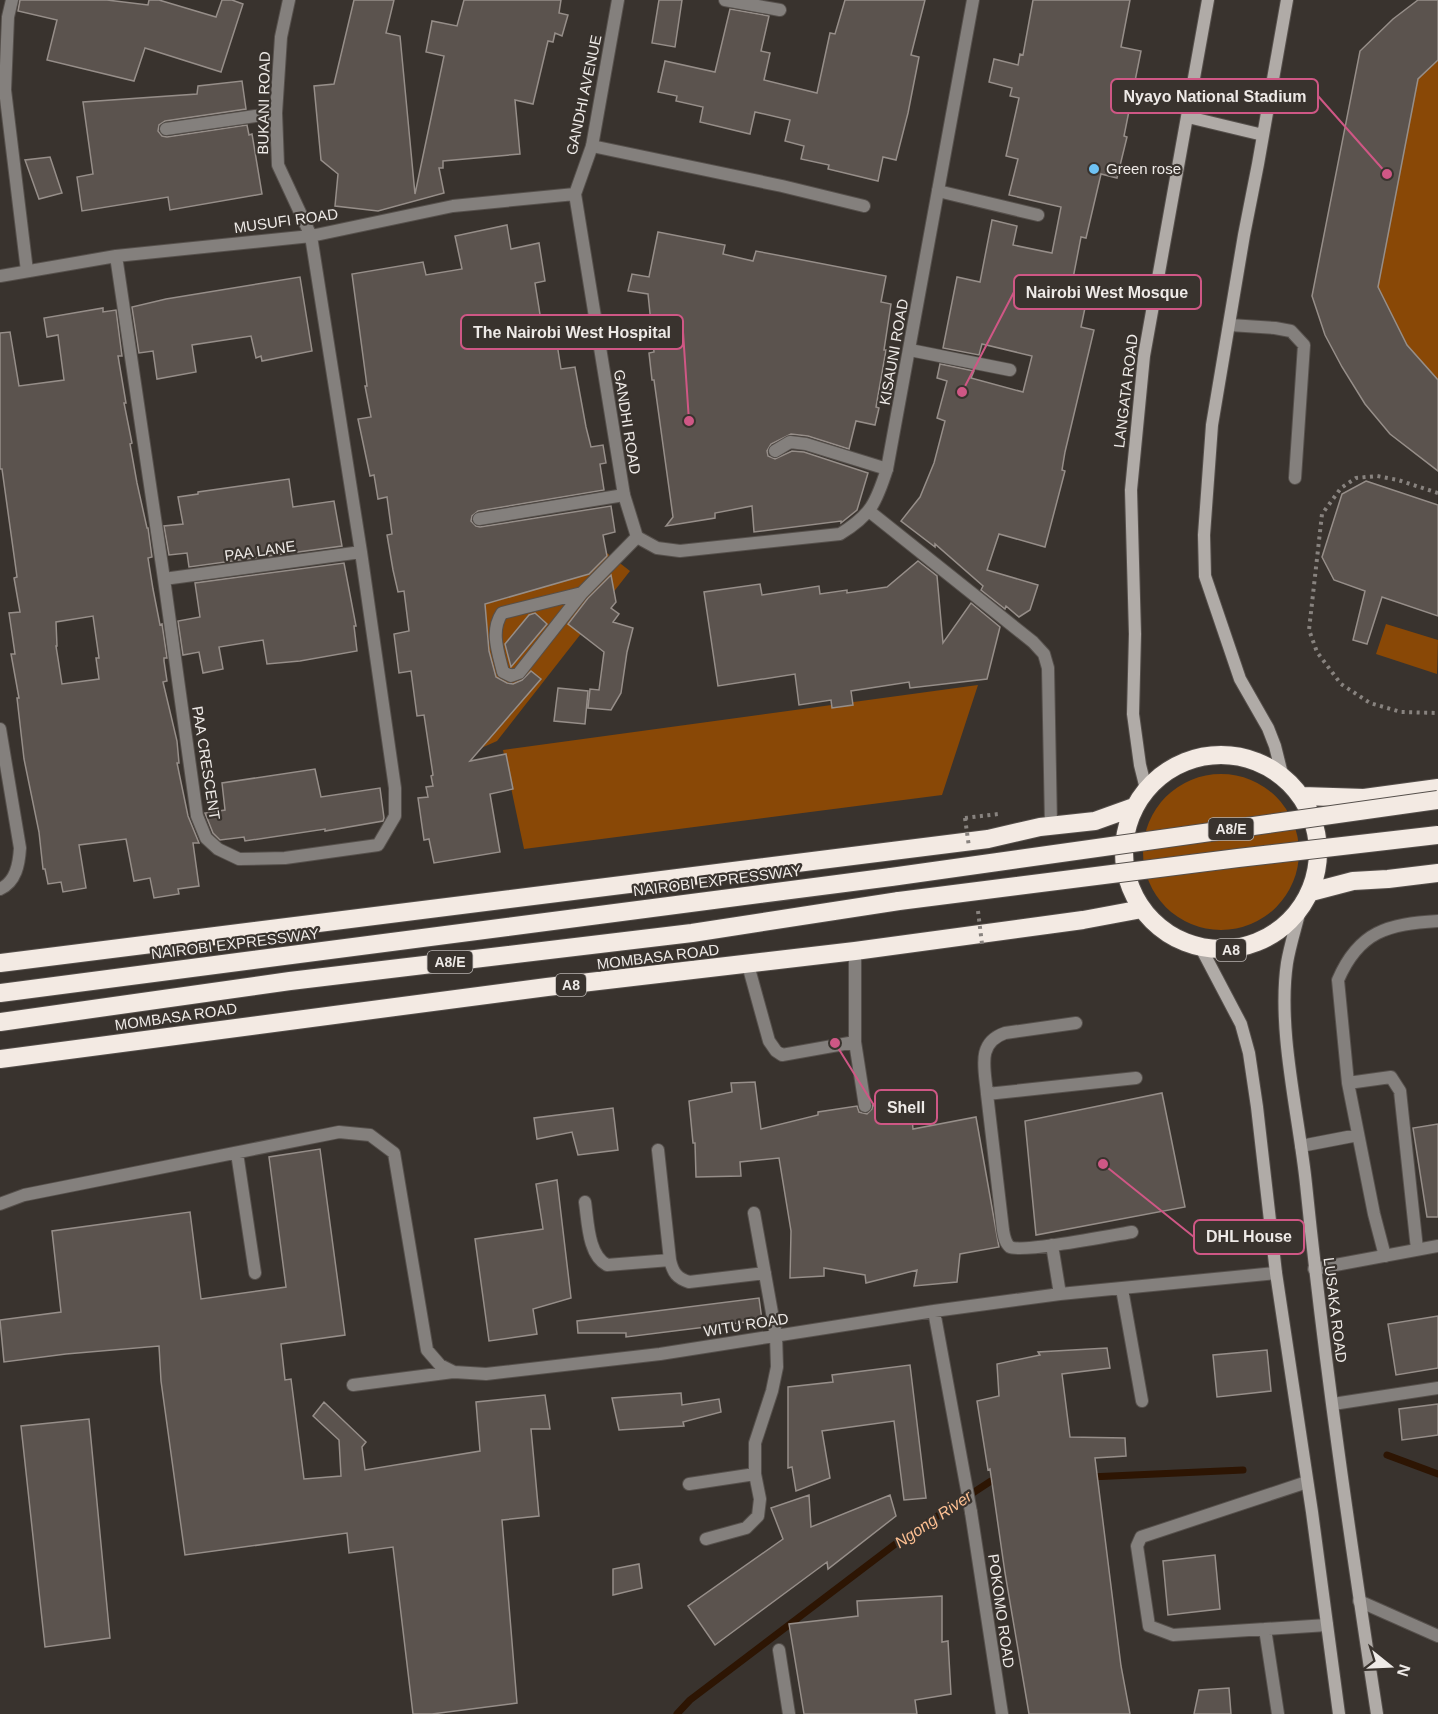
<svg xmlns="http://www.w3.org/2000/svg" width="1438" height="1714" font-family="Arial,sans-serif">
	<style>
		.green { fill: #894806 }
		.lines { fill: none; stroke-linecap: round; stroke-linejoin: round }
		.stream { stroke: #2d1503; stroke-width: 7 }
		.building { fill: #5b534e; stroke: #968e89; stroke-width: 1.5; fill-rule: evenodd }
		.lane-casing { stroke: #56504c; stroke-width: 14 }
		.street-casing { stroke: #56504c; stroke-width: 14 }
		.secondary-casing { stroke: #56504c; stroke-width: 14 }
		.highway-casing { stroke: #56504c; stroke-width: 20 }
		.path { stroke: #88837f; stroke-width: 4; stroke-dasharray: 3 4.5; stroke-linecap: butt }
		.lane { stroke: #84807d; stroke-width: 12 }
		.street { stroke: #84807d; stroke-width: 12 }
		.secondary { stroke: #b0aba7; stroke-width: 12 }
		.highway { stroke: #f3eae3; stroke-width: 18 }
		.highway-bridge-casing { stroke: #56504c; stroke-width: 20; stroke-linecap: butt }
		.path-bridge { stroke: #88837f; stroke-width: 4; stroke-dasharray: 3 4.5; stroke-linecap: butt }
		.highway-bridge { stroke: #f3eae3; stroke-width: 18 }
		.poi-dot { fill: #6fc2f4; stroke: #39332e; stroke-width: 2 }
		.labels { text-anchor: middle; stroke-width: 4.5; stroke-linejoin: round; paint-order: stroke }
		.shield { fill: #39332e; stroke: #b8b3b0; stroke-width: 1.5 }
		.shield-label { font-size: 14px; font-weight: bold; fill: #eeeae7 }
		.street-label { font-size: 15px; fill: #eeeae7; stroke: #39332e }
		.poi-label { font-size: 15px; fill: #eeeae7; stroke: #39332e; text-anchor: start }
		.water-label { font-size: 16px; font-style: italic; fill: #fcbf92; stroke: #39332e }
		.leader { fill: none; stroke: #cf5785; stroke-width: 2 }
		.callout-dot { fill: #cf5785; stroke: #39332e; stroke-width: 2 }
		.callout { fill: #39332e; stroke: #cf5785; stroke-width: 2 }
		.callout-label { font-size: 16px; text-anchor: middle; font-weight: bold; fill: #eeeae7 }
	</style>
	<rect width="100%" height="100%" fill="#39332e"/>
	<path class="green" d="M1438,0v471l-48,-37 -25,-30 -53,-108 48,-245 33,-32z
		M603,550l27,21 -133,170 -18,8 -33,-168z
		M1386,624l52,16 -1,34 -61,-20z
		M978,685l-36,110 -418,54 -21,-99z
		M1143 852a78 78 0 1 1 156 0a78 78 0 1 1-156 0Z"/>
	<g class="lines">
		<path class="stream" d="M1387,1455l51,19
			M1090,1477l153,-7
			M677,1714l13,-14 208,-158 93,-61h10"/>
	</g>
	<path class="building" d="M20,0h87l41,5 1,-5h10l57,17 6,-17h10l11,4 -22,68 -76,-24 -11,33 -87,-21 10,-40 -39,-9z
		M354,0h40l-8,33 14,3 15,158 29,-138 -18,-4 6,-31 25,5 7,-26h97l-2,13 9,2 -6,21 -7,-3 -2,9 -5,-1 -15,63 -18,-4 5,54 -77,7v7h-4l5,25 -66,18 -43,-5 3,-32 -17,-14 -7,-74 20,-2z
		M659,0h23l-7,47 -23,-4z
		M845,0h80l-14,55 8,2 -11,56 -12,47 -13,-3 -5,24 -50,-12 1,-4 -28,-6 3,-13 -19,-5 5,-21 -35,-8 -5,22 -50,-12 3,-15 -27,-6 1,-5 -19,-4 7,-31 50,11 15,-63 39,7 -8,35 9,2 -6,27 53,13 13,-60 5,1z
		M1033,0h97l-9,47 20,4 -17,85 3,1 -10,41 -16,-4 -15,64 -5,-1 -12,62 17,4 -5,24 13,3 -29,122 -3,18 3,1 -20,76 -46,-13 -12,36 51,15 -8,25 -11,7 -13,-11 -1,3 -24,-19 2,-4 -48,-42v3l-34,-26 19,-24 14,-34 11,-42 -8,-3 10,-37 -10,-3 3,-14 34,7 -3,7 52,14 9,-36 -50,-12 -3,11 -36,-7 14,-71 23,5 12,-62 25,6 -4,19 39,8 9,-46 -52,-12 9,-36 -12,-3 13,-58 -9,-2 2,-8 -23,-6 5,-23 24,6 2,-11 3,1z
		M1418,0h20v60l-20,19 -40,208 29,58 31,35v91l-48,-37 -25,-30 -23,-37 -17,-32 -13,-39 48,-245 33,-32z
		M242,81l4,28 -81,12 -6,4 -1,6 4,5 5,1 80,-12 2,10 3,-1 10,60 -92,16 -2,-13 -86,14 -5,-34 16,-3 -10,-72 114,-8 1,-8z
		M50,157l12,36 -23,6 -14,-39z
		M507,225l4,24 28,-6 6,38 -10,2 7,44 12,-2 7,44 14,-2 11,60 5,20 12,-2 3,18 -6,1 4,26 -126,21 -6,5 -1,5 5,5 4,1 131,-21 4,26 -12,3 4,21 -18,18 -104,30 4,47 7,26 11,6 6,1 9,-4 9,-9 10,8 -71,82 36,-7 7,35 -23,5 10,58 -66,11 -5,-24 -5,1 -6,-42 10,-1 -2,-10 7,-1 -2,-10 2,-1 -9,-60 -7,1 -6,-45 -12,2 -5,-39 15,-3 -5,-40 -6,1 -5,-22 -6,-35 5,-1 -5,-37 -9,2 -4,-24 -4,1 -12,-57 13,-2 -6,-31h2l-15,-112 71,-12 3,13 36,-6 -7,-33z
		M658,232l67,13 -2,9 30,7 3,-10 130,25 -5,26 10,2 -7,46h2l-10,57 3,1 -4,17 -19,-4 -7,28 -41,-13 -17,-2 -20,10 -4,7 1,5 7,3 17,-8 12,1 64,21 -11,37 -16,13v-2l-87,11 -2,-26 -37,7v5l-49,8 7,-9 -19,-137h-2l-3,-27 5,-1 -6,-58 -20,-3 4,-17 17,3z
		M300,277l12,74 -50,10 -1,-5 -5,2 -5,-22 -59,9 4,27 -39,7 -4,-28 -14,2 -7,-46 34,-8z
		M103,308v4l13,-2 6,46h-4l8,47h-2l8,40 -2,1 7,39 10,45h1l4,29 -4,1 5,31 7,36 2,-1 5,34h-3v3l3,20 -4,1 14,59 2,22h-2l11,53 11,27h-6l6,43 -21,3 1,5 -25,4 -4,-20 -16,3 -8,-42 -47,6 7,43 -23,4 -2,-10 -13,2 -3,-15h-2l-4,-37 -15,-73 -7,-61h2l-8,-44h4l-6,-41 11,-1 -6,-34 3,-1 -15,-108h-2v-136l10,-1 9,54 45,-6 -6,-45 -11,2 -3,-19zM93,616l6,42h-3l3,21 -37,5 -6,-38h1l-1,-24z
		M289,479l4,28 41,-6 8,45 -153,21 -2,-14 -18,2 -5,-29 19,-2 -5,-27 20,-3v-2z
		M1366,481l72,24v111l-56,-19 -15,47 -14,-4 12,-49 -31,-11 -12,-23 20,-63z
		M918,561l19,15 6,67 28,-40 29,24 -13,52 -77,9 -1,-6 -58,9 2,14 -21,3 -1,-8 -32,5 -4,-31 -77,12 -14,-94 56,-8 2,11 57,-9 1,8 27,-4v3l40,-6z
		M344,563l12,63h-2l3,25 -57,10 -33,3 -4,-24 -44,7 4,22 -20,4 -4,-21 -16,3 -5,-34 22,-4 -5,-34z
		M611,575l5,27 -5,6 8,6 -6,8 20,6 -6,24 -6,41 -10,17 -23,-2 2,-19 9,1 5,-38 -36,-28 20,-26z
		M535,613l12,11 -36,43 -6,-23 24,-29z
		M558,688l30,3 -3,33 -31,-3z
		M315,769l6,28 59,-9 4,30 -1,3 -58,10v-2l-80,12 -1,-4 -24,3 -7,-7 -8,-20 20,-3 -3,-27z
		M755,1082l6,47 57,-14v-3l39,-6 2,6 8,2 5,-5 1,-5 11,-1 -2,-7 28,1 3,32 63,-12 23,130 -39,7 -3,28 -43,4 3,-16 -51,13 -1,-8 -41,-7v8l-34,2 1,-47 -12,-73 -39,4 1,14 -45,1 -1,-34h-2l-4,-42 43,-9 -1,-9z
		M1162,1093l23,114 -149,28 -11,-114z
		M613,1108l5,42 -40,5 -6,-23 -35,7 -3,-21z
		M1438,1124v93h-11l-14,-89z
		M320,1149l25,186 -64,9 4,36 6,-1 13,100 37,-3 -2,-36 -26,-24 11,-14 42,40 -4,5 3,23 115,-19 -4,-49 69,-7 5,34h-19l8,87 -37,4 15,183 -85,11h-19l-20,-167 -44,6 -2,-20 -162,22 -24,-174 -2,-35 -93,8 -62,8 -4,-42 61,-8 -9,-81 138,-19 11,87 85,-12 -17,-130z
		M557,1180l14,118 -38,11 4,25 -48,7 -14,-102 68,-10 -7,-45z
		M759,1298l3,22 -136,17v-4h-48l-1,-12z
		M1438,1316v52l-42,7 -8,-51z
		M1107,1348l3,20 -48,6 8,63 55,1 1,18 -31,2 26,208 9,48h-101l-24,-141 -15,-104 -2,1 -11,-69 22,-5 -2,-32 43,-9 -2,-3z
		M1267,1350l4,41 -54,6 -4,-42z
		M910,1365l16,133 -22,2 -10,-79 -72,10 8,47 -34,13 -4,-24 -4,1v-81l45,-5 -1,-7z
		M681,1393l1,12 37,-6 2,13 -38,10 1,4 -65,4 -7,-32z
		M1438,1404v31l-36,5 -3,-31z
		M89,1419l21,219 -65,9 -24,-221z
		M809,1495l2,32 79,-32 6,21 -68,53 -1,-7 -112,83 -27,-39 95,-67 -12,-31z
		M1215,1555l5,54 -52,6 -5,-54z
		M639,1564l3,24 -29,7v-26z
		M942,1596v46l6,-1 3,53 -36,6 2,14h-113l-15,-90 69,-8 -1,-15z
		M1229,1688l2,26h-37l5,-24z"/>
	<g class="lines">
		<defs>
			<path id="lane" d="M725,0l55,10
				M166,129l110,-16
				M592,146l190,40 82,20
				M938,191l100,24
				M1230,325l45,3 16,3 13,14 -9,133
				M910,350l100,20
				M775,451l15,-9 16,2 81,25
				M479,519l145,-24
				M582,593l-80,20c-12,18 -4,39 1,59l8,4 8,-3 63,-80 55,-56
				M748,965l21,76 7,10 6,4 73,-13v-91
				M855,1042l10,64
				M1348,1083l43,-6 9,14 17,158
				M987,1094c-2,-25 -11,-51 18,-61l71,-10
				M1301,1146l57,-11
				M658,1150l12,110c3,13 7,18 19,22l76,-9
				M237,1153l18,120
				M585,1202c3,20 3,53 22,63l63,-5
				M0,1204l24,-9 315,-63 31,3 24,18 33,197 13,15 14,7 32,2 174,-20 274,-43 126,-17 216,-21
				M1132,1232c-18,3 -110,21 -122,15 -5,-4 -6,-11 -7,-17l-16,-136 149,-16
				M1052,1245l8,49
				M1385,1256l-11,-42 -26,-131 -10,-103c21,-49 50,-56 100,-59
				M1122,1289l20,112
				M934,1311l37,201
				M353,1385l100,-13
				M1333,1404l105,-16
				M1307,1482l-166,55 -4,9 12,80 24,9 154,-10
				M689,1484l66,-10
				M706,1539l40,-11 12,-12 2,-17 -5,-25v-31l17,-52 5,-24 -1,-32 -22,-122
				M1359,1601l79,35
				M1265,1629l13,85
				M779,1650l10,64"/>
			<path id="street" d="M12,0l-4,17 -3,73 22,181
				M618,0l-26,146 -17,48 49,301 13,42 20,11 23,3 160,-17c31,-19 36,-31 47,-65l86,-469
				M116,256l48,323 33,237 9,22 12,11 21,10 46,-1 93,-13 17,-29v-28l-34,-236 -50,-316 -33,-71 -2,-52 5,-76 8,-37
				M0,276l116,-20 195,-20 142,-30 122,-12
				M869,511l164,131 11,12 4,14 3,157
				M164,579l197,-27
				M0,729l20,119c-1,16 -4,34 -20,41
				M1314,1269l124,-23
				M971,1512l31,202"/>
			<path id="secondary" d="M1188,117l75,18
				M1282,774l-7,-28 -7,-18 -28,-49 -35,-103 -1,-41 8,-110 32,-190 14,-71 29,-164
				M1146,789l-6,-24 -7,-51 2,-80 -4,-144 13,-134 64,-356
				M1300,910c-4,17 -10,35 -13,53 -10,67 12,153 19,221 18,177 44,354 71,530
				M1201,948l40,76 8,29 8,54 19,166 36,239 27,202"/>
			<path id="highway" d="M1124 852a97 97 0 1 1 194 0a97 97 0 1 1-194 0Z
				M1302,796l62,2 74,-10
				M1311,892l42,-11 35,-2 50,-6
				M0,963l988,-124 52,-12 55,-6 39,-14
				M0,993l891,-116
				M0,1022l290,-41 402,-48 207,-32
				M0,1059l547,-72 308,-36 228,-31 59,-11"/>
		</defs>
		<use href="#lane" class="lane-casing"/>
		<use href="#street" class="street-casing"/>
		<use href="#secondary" class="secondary-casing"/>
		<use href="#highway" class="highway-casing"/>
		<path class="path" d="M1438,493l-40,-13 -21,-4 -21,2 -15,10 -19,26 -13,116 8,22 24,32 29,19 31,9 37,1
			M965,818l33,-4"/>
		<use href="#lane" class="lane"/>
		<use href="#street" class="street"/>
		<use href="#secondary" class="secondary"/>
		<use href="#highway" class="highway"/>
		<defs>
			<path id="highway-bridge" d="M891,877l547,-77
				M899,901l339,-43 200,-23"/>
		</defs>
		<use href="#highway-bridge" class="highway-bridge-casing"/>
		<path class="path-bridge" d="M965,818l4,29
			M978,911l4,33"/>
		<use href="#highway-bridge" class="highway-bridge"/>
	</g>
	<circle class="poi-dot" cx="1094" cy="169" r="6"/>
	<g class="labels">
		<g class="shield">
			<rect x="1208.5" y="818" width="45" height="22" rx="4.5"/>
			<rect x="1216" y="939" width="30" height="22" rx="4.5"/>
			<rect x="427.5" y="951" width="45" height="22" rx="4.5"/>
			<rect x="556" y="974" width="30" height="22" rx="4.5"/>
		</g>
		<g class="shield-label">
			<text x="1231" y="834">A8/E</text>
			<text x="1231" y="955">A8</text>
			<text x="450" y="967">A8/E</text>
			<text x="571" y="990">A8</text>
		</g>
		<g class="street-label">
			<text transform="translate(584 95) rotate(-78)" y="5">GANDHI AVENUE</text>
			<text transform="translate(264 103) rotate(-89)" y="5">BUKANI ROAD</text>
			<text transform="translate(286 221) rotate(-8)" y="5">MUSUFI ROAD</text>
			<text transform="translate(894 352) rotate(-80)" y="5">KISAUNI ROAD</text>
			<text transform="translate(1126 391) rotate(-83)" y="5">LANGATA ROAD</text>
			<text transform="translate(627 422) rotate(81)" y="5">GANDHI ROAD</text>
			<text transform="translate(260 551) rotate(-8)" y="5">PAA LANE</text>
			<text transform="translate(206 763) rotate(81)" y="5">PAA CRESCENT</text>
			<text transform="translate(717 881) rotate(-7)" y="5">NAIROBI EXPRESSWAY</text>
			<text transform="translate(235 944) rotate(-7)" y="5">NAIROBI EXPRESSWAY</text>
			<text transform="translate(658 957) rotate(-7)" y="5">MOMBASA ROAD</text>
			<text transform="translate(176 1017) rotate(-8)" y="5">MOMBASA ROAD</text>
			<text transform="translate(1335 1310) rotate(83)" y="5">LUSAKA ROAD</text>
			<text transform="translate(746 1325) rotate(-9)" y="5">WITU ROAD</text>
			<text transform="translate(1001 1611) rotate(82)" y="5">POKOMO ROAD</text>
		</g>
		<g class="poi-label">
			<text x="1106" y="174">Green rose</text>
		</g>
		<g class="water-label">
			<text transform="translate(933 1519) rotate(-34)" y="6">Ngong River</text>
		</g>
	</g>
	<path class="leader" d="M1387 174L1318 96M962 392L1014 292M689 421L683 332M835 1043L875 1107M1103 1164L1194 1237"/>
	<g class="callout-dot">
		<circle cx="1387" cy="174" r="6"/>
		<circle cx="962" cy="392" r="6"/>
		<circle cx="689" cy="421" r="6"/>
		<circle cx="835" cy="1043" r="6"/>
		<circle cx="1103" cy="1164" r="6"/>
	</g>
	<g class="callout">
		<rect x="1111" y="79" width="207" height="34" rx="6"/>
		<rect x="1014" y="275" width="187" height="34" rx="6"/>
		<rect x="461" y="315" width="222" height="34" rx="6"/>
		<rect x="875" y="1090" width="62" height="34" rx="6"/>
		<rect x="1194" y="1220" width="110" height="34" rx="6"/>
	</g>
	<g class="callout-label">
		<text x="1215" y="102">Nyayo National Stadium</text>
		<text x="1107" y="298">Nairobi West Mosque</text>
		<text x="572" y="338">The Nairobi West Hospital</text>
		<text x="906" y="1113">Shell</text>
		<text x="1249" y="1242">DHL House</text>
	</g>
	<g transform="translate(1390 1666) rotate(108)" stroke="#39332e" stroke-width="4.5" paint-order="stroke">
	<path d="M0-4.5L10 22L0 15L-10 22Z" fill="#eeeae7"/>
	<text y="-9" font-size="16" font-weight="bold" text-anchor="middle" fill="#eeeae7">N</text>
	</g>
</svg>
